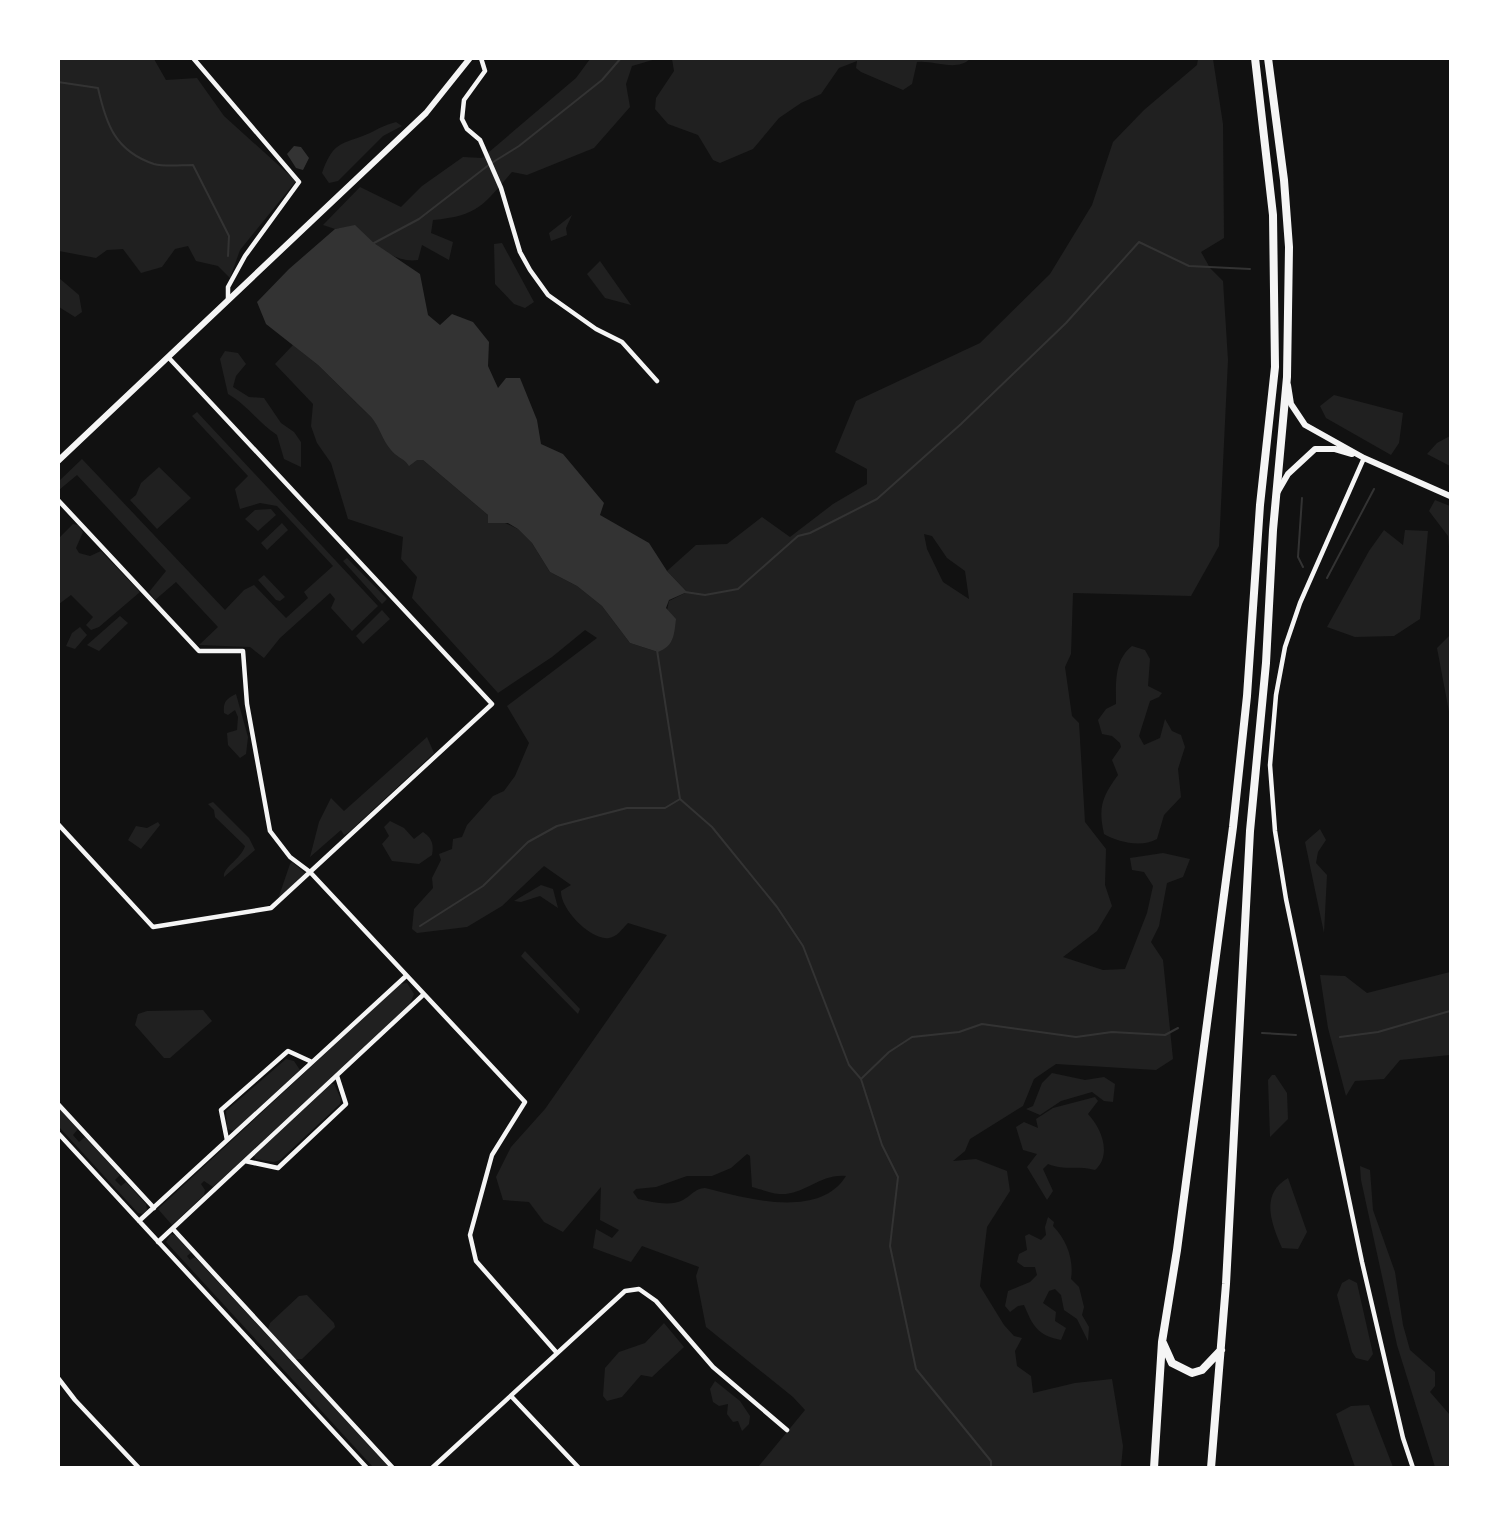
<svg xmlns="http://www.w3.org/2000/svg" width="1509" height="1526" font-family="'Noto Sans',sans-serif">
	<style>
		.green { fill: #202020; fill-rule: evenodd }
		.water { fill: #333 }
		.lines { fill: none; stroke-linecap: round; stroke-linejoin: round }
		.stream { stroke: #333; stroke-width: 2 }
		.minor { stroke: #f5f5f5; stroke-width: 4.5 }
		.tertiary { stroke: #f5f5f5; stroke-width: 6 }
		.primary { stroke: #f5f5f5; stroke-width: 8 }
	</style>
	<rect width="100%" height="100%" fill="#111"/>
	<path class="green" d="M58,59h96l12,21 31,-2 27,38 72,65 -56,69 -10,28 -12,-12 -22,-5 -8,-15 -13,3 -13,18 -21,6 -18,-24 -16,1 -11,8 -37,-7z
		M590,59h66l-24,7 -6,18 4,23 -36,41 -67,27 -15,-3c-28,32 -33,44 -79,48l-2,13 22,9 -4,18 -27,-15 -4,15c-25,4 -46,-19 -63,-34l-20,3 -12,-4 37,-38 41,20 21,-21 41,-29 19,1 94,-80z
		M672,59v-1l298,1c-14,13 -36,1 -53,3l-5,22 -9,6 -42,-18 -5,-4 1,-7 -18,7 -18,26 -20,9 -22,15 -26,31 -33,14 -7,-3 -15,-25 -30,-11 -13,-15 1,-11 18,-27z
		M1198,59h15l10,65 1,114 -23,14 9,16 13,13 5,79 -9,186 -28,50 -118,-3 -2,61 -6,13 7,49 7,7 6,99 21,27 -1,36 7,21 -15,25 -34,26 40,13 22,-1 22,-56 6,-27 -9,-14 -12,-2 -2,-12 33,-5 27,6 -7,18 -16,6 -8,43 -8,16 12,18 10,99 -17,11 -100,-6 -22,15 -11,27 -53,33 -5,12 -12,10 23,-2 31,12 3,20 -23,36 -7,59 24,39 10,11 8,2 -7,13 2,15 14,10 2,17 42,-10 37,-4 11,67 -2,21h-363l47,-57 -12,-13 -87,-70 -10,-51 3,-9 -57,-21 -11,16 -38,-14 3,-19 16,9 7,-8 -19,-10 1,-33 -38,45 -19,-10 -15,-20 -26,-2 -7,-23 15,-30 34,-38 122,-174 -39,-12c-6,6 -11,14 -19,15 -18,3 -49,-29 -48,-47l10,-6 -27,-19 -42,40 -35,21 -50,6 -5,-4 2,-20 19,-21 -1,-10 9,-18 -2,-6 13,-5 1,-10 9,-2 5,-12 26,-29 11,-5 11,-15 14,-33 -22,-37 90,-68 -12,-8 -33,27 -54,36 -86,-95 5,-21 -16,-18 2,-22 -55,-18 -17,-56 -14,-20 -6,-17 2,-22 -38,-40 18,-19 25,20 53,52c21,23 13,43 52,43l65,55 30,14 14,14 18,29 27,14 25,20 28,37 28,9 11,-51 18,-9 -20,-21 29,-26 31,-1 35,-27 28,20 43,-33 34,-20v-15l-32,-17 21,-51 124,-58 70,-69 42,-69 21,-63 31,-32 53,-45zM924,534l8,2 15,22 18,13 4,28 -26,-17 -16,-33zM747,1154l3,2 2,31c8,2 18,6 27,7 24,2 42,-21 67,-18 -27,44 -101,22 -141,12 -11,1 -13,7 -22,12 -14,7 -30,2 -45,-1l-5,-7 3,-3 20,-2 31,-11h25l19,-8z
		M396,122l6,4 -19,10 -45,45 -9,2 -7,-10c12,-34 21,-28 48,-40 10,-5 15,-8 26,-11z
		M572,215l-6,13 1,7 -16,6 -2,-8z
		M502,243l32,59 -9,6 -11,-4 -19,-20 -1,-40z
		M600,261l31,44 -26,-7 -18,-24z
		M59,278l20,17 3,17 -7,5 -16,-10z
		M225,351l13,2 8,11 -10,12 -3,11 16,10 15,1 17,25 13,9 7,10v25l-17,-8 -7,-24c-18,-12 -30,-30 -49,-41l-8,-35z
		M1334,395l69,18 -4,30 -8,12 -65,-37 -6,-12z
		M197,412l181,194 -26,25 -21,-23 4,-9 -5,-6 -50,45 -16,20 -14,-11 -51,-2 19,-18 -42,-45 -21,18 -6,-8 17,-21 -89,-96 -18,15v-9l23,-22 143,151 19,-20 10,-5 32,33 22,-20 -4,-6 29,-26 -56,-60 -17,-3 -20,6 -5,-20 13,-13 -56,-60z
		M1450,436v30l-23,-12 10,-11z
		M159,467l32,31 -34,31 -27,-29 6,-5 5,-12z
		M1435,500l15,6v51l-2,-21 -19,-25z
		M271,509l5,6 -18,16 -13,-12 10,-9z
		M282,523l6,7 -21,20 -6,-7z
		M73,524l5,1 5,7 -7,16 3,5 11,3 11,-5 39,41 -41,35 -8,3 -5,-5 7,-8 -22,-22 -12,9v-66z
		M1384,530l19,15 2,-15 23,1 -8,88 -26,17 -39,1 -28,-10 42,-76z
		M347,558l40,41 -5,5 -39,-43z
		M264,575l21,22 -5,4 -4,-1 -18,-20z
		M382,610l8,9 -27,25 -7,-8z
		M120,616l8,7 -29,28 -12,-6z
		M80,627l7,8 -12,14 -9,-3 6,-13z
		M1450,635v82l-13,-69z
		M1132,646l13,4 5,9 -2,27 14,7 -3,4 -9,4 -11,35 5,9 16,-7 5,-19 7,12 9,4 4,12 -7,22 3,28 -17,18 -7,24c-16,9 -39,3 -53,-5 -6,-27 -2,-37 14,-59l-6,-15 9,-13 -1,-4 -8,-7 -10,-2 -4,-14 8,-11 10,-5c0,-21 -2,-44 16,-58z
		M236,694l12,43 -2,17 -6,4 -12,-13 -1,-12 10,-3 1,-13 -3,-7 -7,5 -4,-2c-1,-11 2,-14 12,-19z
		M427,737l7,16 -85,79 -5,3 -3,-5 -31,27 9,-35 12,-24 13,13z
		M213,802l36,36 6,12 -31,27c-2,-9 18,-19 21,-31l-30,-29 -1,-7 -6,-6z
		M390,821l14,7 10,11 9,-7c9,6 11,12 9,23l-13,9 -27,-3 -10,-17 7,-8 -5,-9z
		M158,822l2,3 -19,24 -13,-9 8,-14 11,2z
		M1320,829l6,11 -8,12 -2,11 11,12 -3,58 -19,-91z
		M292,862l13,11 -27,26 12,-35z
		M541,885l12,4 5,19 -18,-12 -19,6 -7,-1z
		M525,951l55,58 -2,5 -57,-58z
		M1450,972v83l-50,5 -16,19 -29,2 -9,15 -18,-68 -8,-53 25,1 22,17z
		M407,983l7,11 -4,10 -7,8 -190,175 -9,-6 -3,3 4,6 -1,5 -32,30 -14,-16 242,-225z
		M203,1010l9,11 -42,37h-6l-29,-33 3,-11 9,-3z
		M286,1059l8,2 6,9 -66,61 -7,-2 -1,-18z
		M1052,1073l33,7 19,-3 11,7 -2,18 -9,-1 -12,-9 -31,9 -21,14 -14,-6 7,-3 9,-23z
		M1272,1075h3l12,18 1,26 -18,18 -2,-57z
		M331,1084h3l7,15 -1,5 -60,56 -6,2 -19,-3 -1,-4z
		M1095,1097l3,4 -10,13c14,15 24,41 7,56 -19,-5 -29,1 -47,-6l-5,5 10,22 -6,9 -20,-33 10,-13 -14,-4 -7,-23 8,-5 14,6 -2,-9 17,-11z
		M59,1108l19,21 -5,6 6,7 6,-5 35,38 -5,5 6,6 5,-4 20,22 1,6 -5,4 -4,-1 -79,-86z
		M1360,1166l10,4 3,40 22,62 8,53 7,25 25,22v14l-5,6 20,23v52h-15l-38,-122 -36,-165z
		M1288,1178l19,54 -9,17 -16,-1c-11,-25 -22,-54 6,-70z
		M1048,1217l6,5 -1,4c14,14 21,34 18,53l8,8 5,20 -2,8 7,12 -1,14 -11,-22 -13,-9 -3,-15 -6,-6 -6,2 -6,12 13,9 -1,9 11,7 -5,12c-24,-5 -28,-14 -37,-35l-6,1 -8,6 -5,-6 3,-15 22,-9 7,-7 -2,-8h-11l-7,-5 2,-8 8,-4 -2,-14 4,-2 12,6 5,-5 -1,-8z
		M171,1234l6,2 15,16 -5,4 3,4 5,-3 194,210h-16l-207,-225z
		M1349,1279l8,4 16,71 -5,7 -12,-3 -4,-6 -15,-57 5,-12z
		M307,1295l27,28 1,4 -33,32h-7l-27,-30 2,-6 29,-27z
		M664,1323l20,24 -32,30 -11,-2 -19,22 -15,4 -4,-5 2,-28 14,-16 26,-9z
		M715,1381l25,20 10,15 -1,8 -7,7 -4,-10 -5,1 -6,-8 1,-10 -9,2 -6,-4 -3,-13z
		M1369,1405l24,62h-38l-19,-53 15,-8z"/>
	<path class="water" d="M294,146l7,1 8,11 -6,12 -7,-2 -9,-14z
		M355,225l19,18 46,31 8,41 12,10 12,-11 21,8 16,20 -1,24 10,22 8,-10h14l17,42 4,24 22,10 41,49 -4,12 49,28 18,28 20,21 -18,8 -3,8 10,11c-2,16 -2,27 -18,33l-28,-9 -28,-37 -25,-20 -27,-14 -18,-29 -14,-14 -10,-6h-20v-8l-65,-55h-6l-8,6c-5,-8 -13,-9 -18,-16 -9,-10 -11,-23 -20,-33l-53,-52 -52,-41 -9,-22 32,-33 46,-40z"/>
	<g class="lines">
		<path class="stream" d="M58,82l40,6c8,36 17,63 56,76 11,3 27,1 39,1l36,71 -1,20
			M374,243l45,-24 71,-55 29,-18 83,-66 19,-22
			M1302,498l-4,59 5,10
			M1327,578l47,-89
			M685,592l20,3 33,-6 60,-53 12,-3 67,-34 84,-75 105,-101 73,-81 50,24 61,3
			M657,650l23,149 32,28 65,80 26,39 46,119 12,14 21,66 16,32 -8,69 26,123 75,92v7
			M420,926l63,-40 45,-44 29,-16 70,-18h38l15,-9
			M1262,1033l34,2
			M1340,1037l38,-5 72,-21
			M862,1078l27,-26 23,-15 47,-5 23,-8 94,13 36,-5 53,3 13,-7"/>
		<path class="minor" d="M193,58l106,124 -54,74 -17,31v13
			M481,58l4,13 -21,29 -2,19 5,10 13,11 21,48 19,64 10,18 18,25 48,34 26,13 35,39
			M1364,458l-64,145 -15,44 -9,48 -6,70 5,66 11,68 76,363 41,176 10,30
			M58,500l141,151h44l4,53 23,127 20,26 20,15 215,230 -33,53 -22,80 6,26 81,92
			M58,824l95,103 118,-19 221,-204 -323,-346
			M58,1104l96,104
			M58,1133l309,335
			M227,1140l-6,-30 67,-59 24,11
			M245,1161l33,7 68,-64 -9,-28
			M139,1221l267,-245
			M173,1229l220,239
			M158,1242l265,-247
			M58,1378l17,22 64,68
			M511,1396l68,72
			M432,1468l193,-177 14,-2 17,12 57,66 74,63"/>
		<path class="tertiary" d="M1288,385l3,19 14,21 59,33 86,38
			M58,461l368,-348 44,-55
			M1277,493l11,-19 27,-25h20l17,5"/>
		<path class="primary" d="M1163,1343l9,20 20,10 10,-3 19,-20
			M1154,1468l8,-126 15,-92 56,-423 14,-131 13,-191 15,-138 -2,-152 -18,-157
			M1211,1468l15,-184 24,-453 16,-168 7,-133 14,-153 2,-130 -5,-67 -16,-122"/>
	</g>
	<rect width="1509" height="1526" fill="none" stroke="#ffffff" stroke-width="120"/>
</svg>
